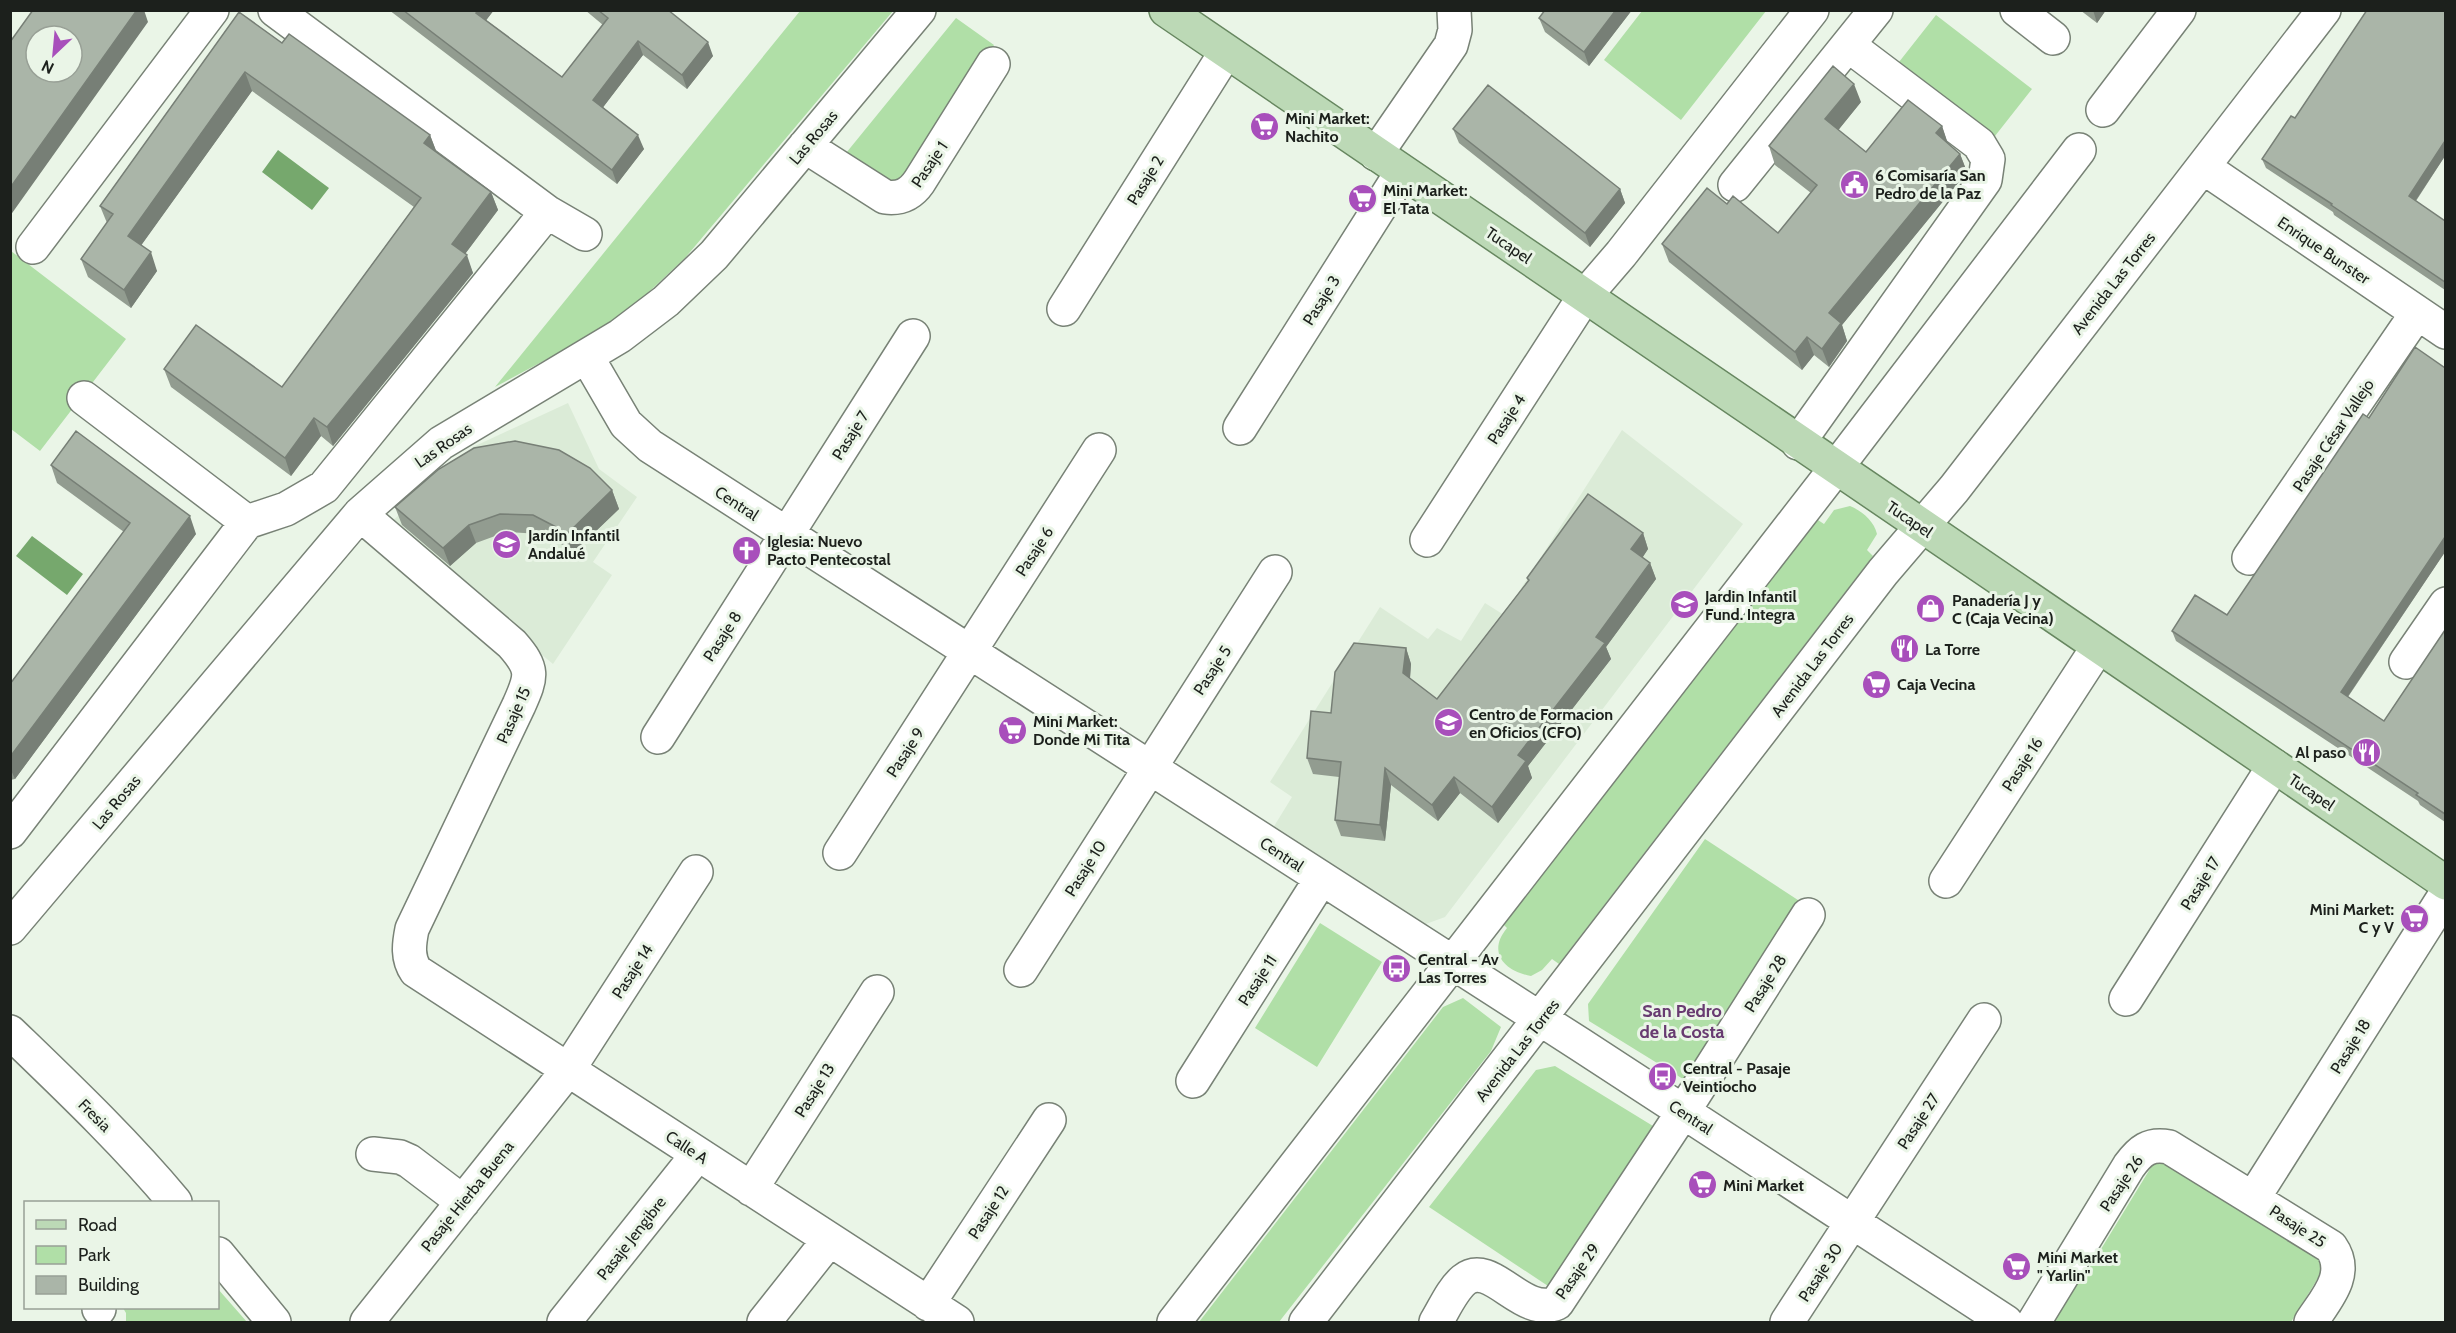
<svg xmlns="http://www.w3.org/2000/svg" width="2456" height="1333" font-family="Cabin,sans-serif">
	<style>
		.built { fill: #dbebd7 }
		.green { fill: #b0dfa7 }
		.water { fill: #76a86d }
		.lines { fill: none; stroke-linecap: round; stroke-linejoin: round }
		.minor-casing { stroke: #788276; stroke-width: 36 }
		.major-casing { stroke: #678760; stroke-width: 36 }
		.minor { stroke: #fff; stroke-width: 33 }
		.major { stroke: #bcd9b6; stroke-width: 33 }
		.wall { fill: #929c90 }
		.shaded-wall { fill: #777f76 }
		.building { fill: #aab5a8; stroke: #777f76; stroke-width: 1.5; fill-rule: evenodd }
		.labels { text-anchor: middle; stroke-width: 6; stroke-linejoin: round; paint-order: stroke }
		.poi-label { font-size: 16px; font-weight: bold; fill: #1c201c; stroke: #eaf5e7; text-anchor: start }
		.street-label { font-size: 16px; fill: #1c201c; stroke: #eaf5e7 }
		.neighbourhood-label { font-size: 18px; font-weight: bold; fill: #683b71; stroke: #eaf5e7 }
	</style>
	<rect width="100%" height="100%" fill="#eaf5e7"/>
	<path class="built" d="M568,403l31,66 38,28 -44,65 19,13 -59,89 -166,-138 86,-79z
		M1622,430l121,94 -298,393 -22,8 -150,-97 19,-31 -22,-15 110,-175 48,32 9,-11 24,13 24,-38 19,12z"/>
	<path class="green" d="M800,11h93l-208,247 -67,63 -123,66z
		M1642,11v-1l124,1 -85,109 -77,-60z
		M1936,15l96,74 -37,47 -96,-74z
		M956,18l38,27 -87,141 -25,3 -40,-31z
		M11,251l115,88 -86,112 -29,-22z
		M1850,506c12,5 24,15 27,28l-10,16 6,6 -314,408 -7,-5 -10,11 -11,6c-27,-5 -44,-24 -24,-48l-5,-5 313,-405 9,6 10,-14z
		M1705,839l96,63 -109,176 -9,1 -94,-58 -1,-17z
		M1320,923l62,39 -65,105 -62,-39z
		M1463,998l38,29 -10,24 -212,271h-80l244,-315z
		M1555,1066l98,60 -105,160 -119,-79 107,-137z
		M2166,1162l156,99 1,9 -32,52h-236l-2,-1 25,-54 9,5 66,-108z
		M218,1289l29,33h-121v-9l-3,-5h95z"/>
	<path class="water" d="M278,150l51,38 -17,22 -50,-38z
		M32,536l51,38 -16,21 -51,-39z"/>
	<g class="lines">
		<defs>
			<path id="minor" d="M275,10l272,202 38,22
				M2017,10l36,28
				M2103,110l76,-100
				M805,146l80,51c15,2 25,-2 34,-15l74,-118
				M1376,154l75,-109 4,-15 -1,-20
				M2203,167l243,165
				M1735,185l141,-175
				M33,247l179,-237
				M1064,309l162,-257
				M587,357l39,67 24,22 931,599 425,277
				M84,398l163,124 39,-13 38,-22 223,-275
				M1240,428l162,-256
				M1798,443l187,-263 3,-21 -9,-15 -131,-99
				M360,514l152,130c22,25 20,32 7,61l-107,224c-3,15 -5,29 4,42l541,351
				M1427,540l157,-243 37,-43 191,-244
				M2249,558l168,-245
				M2406,662l40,-58
				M658,737l255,-401
				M10,832l237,-310
				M840,853l259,-403
				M1946,881l152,-234
				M10,928l350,-414 81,-71 179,-107 46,-35 48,-46 205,-245
				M1021,970l254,-398
				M2126,999l148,-233
				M10,1032c57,55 114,109 165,170
				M1193,1081l128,-202
				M373,1154l27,3 9,4 54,41
				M751,1189l126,-197
				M2254,1197l192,-303
				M218,1254l56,68
				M928,1304l121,-184
				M99,1309v-1
				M367,1322l201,-252 128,-198
				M564,1322l134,-168
				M764,1322l65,-82
				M1174,1322l662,-854 243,-318
				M1306,1322l577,-750 71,-83 370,-479
				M1436,1322c8,-13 16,-32 28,-42 27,-22 58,38 93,23l126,-191 125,-197
				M1787,1322l197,-302
				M2034,1322l95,-156c11,-15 20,-23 40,-19l162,100c19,27 -5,52 -20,75"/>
			<path id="major" d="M1166,10l1280,873"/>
		</defs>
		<use href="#minor" class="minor-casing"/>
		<use href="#major" class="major-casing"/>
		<use href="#minor" class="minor"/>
		<use href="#major" class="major"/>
	</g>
	<path class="wall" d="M389,10h105l-8,10 76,57 41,-52 -18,-15h83l45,46 -26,33 -44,-34 -40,52 41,42 -27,35z
		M1545,10h87l-43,56 -44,-34 -6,-14z
		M2080,10h26l-9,13z
		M2445,10v146l-29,45 29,20v69l-111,-75 -1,-3 -67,-44 -4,-9z
		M239,12l43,31 148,92 6,16 55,41 7,18 -33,44 8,19 -140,173 -12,-10 -30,40 -120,-89 -7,-18 118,18 132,-180 -162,-116 -111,154 16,26 -26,37 -43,-31 -7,-18 26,-36 -7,-17z
		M1861,102l-23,28 28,22 76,-26 6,18 12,10 7,18 -125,153 5,16 -18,26 -15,-12 -12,15 -133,-108 -7,-18 65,-40 51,29 33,-40 -36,-28 -6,-19z
		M1453,129l167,60 5,14 -35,44 -131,-104z
		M2445,368v184l-97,145 36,24 61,-91v192l-25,-17 -2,-4 -242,-160 -4,-10 55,-16z
		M51,465l145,69 -181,245 -5,1v-96l114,-152 -67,-49z
		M612,490l7,19 -46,44 -10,-8 -23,-11 -34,-2 -30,11 -26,23 -48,-41 -7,-18z
		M1643,533l5,16 -6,9 8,5 6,16 -50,68 5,12 -83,107 4,12 -34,45 -38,-30 -22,28 -47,-36 -6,56 -44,-5 -6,-16 4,-43 -26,-3 -6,-16 24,-45 75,-65 5,16 -1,15 27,20 91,-118 -1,-3z"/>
	<path class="shaded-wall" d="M137,10h7l4,12 -138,194v-28z
		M478,10h16l-13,17 -5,-14z
		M1616,10h16l-43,56 -5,-14z
		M2093,10h13l-9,13z
		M638,41l5,14 -45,59 -5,-14z
		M708,42l5,14 -26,33 -5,-14z
		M245,72l7,19 -117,163 -7,-18z
		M1854,84l7,18 -29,36 -7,-19z
		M1942,126l6,18 -12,-11z
		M430,135l7,18 -13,-10z
		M638,135l6,14 -27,35 -5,-14z
		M2445,141v15l-33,50 -3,-10z
		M1960,154l7,18 -125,153 5,16 -18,26 -7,-18 7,-36z
		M1620,189l5,14 -35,44 -5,-14z
		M491,192l7,18 -39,52 -7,-18z
		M151,252l6,19 -26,37 -7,-18z
		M467,255l6,18 -140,173 -6,-19z
		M1807,337l7,18 -12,15 -7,-18z
		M314,418l7,18 -30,40 -6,-18z
		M612,490l7,19 -46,44 -7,-18z
		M190,516l6,18 -181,245 -5,-11v-11z
		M469,525l7,18 -26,23 -7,-18z
		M1643,533l5,16 -11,17 -6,-17z
		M2445,537v15l-101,150 -3,-10z
		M1650,563l6,16 -50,68 5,12 -83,107 4,12 -34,45 -6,-16 26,-52 78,-118z
		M1406,648l5,16 -2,26 -6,-17z
		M1385,768l6,17 -6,56 -5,-16z
		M1454,777l6,16 -22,28 -6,-16z"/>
	<path class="building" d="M33,10h104l-127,178v-146zM36,36h36v36h-36z
		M403,10h75l-2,3 86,64 46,-59 -10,-8h70l40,32 -26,33 -44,-34 -45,59 45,35 -26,35z
		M1545,10h71l-32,42 -45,-34z
		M2367,10h78v131l-36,55 36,25v61l-114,-77 1,-1 -70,-45 29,-43 4,2z
		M239,12l43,31 7,-9 141,101 -6,8 67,49 -39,52 15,11 -140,172 -13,-9 -29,40 -121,-89 32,-44 86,62 139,-189 -176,-126 -117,164 23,16 -27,38 -43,-31 32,-45 -13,-8z
		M1833,66l21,18 -29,35 41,33 42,-52 34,26 -6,7 24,21 -131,159 12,10 -19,26 -15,-12 -12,15 -133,-108 45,-56 20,16 6,-8 45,37 39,-48 -48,-39z
		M1488,85l132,104 -35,44 -132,-104z
		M2415,347l30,21v169l-104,155 43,29 61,-91v184l-29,-19 2,-2 -246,-162 23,-36 32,20 136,-201 6,4z
		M76,431l114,85 -180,241v-73l120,-161 -79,-58z
		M515,441l44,9 31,18 22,22 -46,45 -10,-8 -23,-12 -33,-1 -31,11 -26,23 -48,-41 44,-38 35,-21z
		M1588,494l55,39 -12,16 19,14 -54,74 9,6 -87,112 8,6 -34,46 -38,-30 -22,28 -47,-37 -5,57 -45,-5 6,-58 -34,-4 4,-47 20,2 4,-41 19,-29 52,5 -3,25 34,26 92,-119 -2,-2z"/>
	<defs>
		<symbol id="supermarket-disc" viewBox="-11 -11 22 22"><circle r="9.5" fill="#a84fbb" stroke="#eaf5e7"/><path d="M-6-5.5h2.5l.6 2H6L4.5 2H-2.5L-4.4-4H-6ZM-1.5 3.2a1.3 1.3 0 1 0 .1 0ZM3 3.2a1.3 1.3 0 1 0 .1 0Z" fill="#fff"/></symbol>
		<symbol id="civic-disc" viewBox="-11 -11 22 22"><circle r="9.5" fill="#a84fbb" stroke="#eaf5e7"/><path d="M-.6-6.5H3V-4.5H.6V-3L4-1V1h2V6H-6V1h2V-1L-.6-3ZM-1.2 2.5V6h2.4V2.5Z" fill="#fff"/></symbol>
		<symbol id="school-disc" viewBox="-11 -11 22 22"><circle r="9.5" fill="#a84fbb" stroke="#eaf5e7"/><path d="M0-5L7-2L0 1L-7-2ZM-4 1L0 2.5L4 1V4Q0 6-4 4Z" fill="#fff"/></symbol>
		<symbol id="church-disc" viewBox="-11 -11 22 22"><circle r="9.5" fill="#a84fbb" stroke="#eaf5e7"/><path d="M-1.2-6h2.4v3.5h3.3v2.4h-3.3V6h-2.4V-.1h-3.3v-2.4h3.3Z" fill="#fff"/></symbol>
		<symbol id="shop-disc" viewBox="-11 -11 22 22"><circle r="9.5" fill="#a84fbb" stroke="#eaf5e7"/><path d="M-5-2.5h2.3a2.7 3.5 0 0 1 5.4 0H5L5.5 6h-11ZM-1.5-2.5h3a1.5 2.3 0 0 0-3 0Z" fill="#fff"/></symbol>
		<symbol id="restaurant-disc" viewBox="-11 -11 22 22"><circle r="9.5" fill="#a84fbb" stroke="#eaf5e7"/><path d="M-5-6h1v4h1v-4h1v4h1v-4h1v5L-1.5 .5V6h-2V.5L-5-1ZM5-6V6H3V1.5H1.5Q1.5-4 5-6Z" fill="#fff"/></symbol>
		<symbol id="university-disc" viewBox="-11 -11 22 22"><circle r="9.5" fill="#a84fbb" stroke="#eaf5e7"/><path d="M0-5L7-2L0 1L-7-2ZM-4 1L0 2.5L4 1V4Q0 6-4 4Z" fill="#fff"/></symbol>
		<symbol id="bus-disc" viewBox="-11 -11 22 22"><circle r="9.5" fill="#a84fbb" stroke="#eaf5e7"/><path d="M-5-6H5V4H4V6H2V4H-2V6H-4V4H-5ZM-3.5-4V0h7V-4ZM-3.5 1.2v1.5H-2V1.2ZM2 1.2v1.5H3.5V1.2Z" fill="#fff"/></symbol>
	</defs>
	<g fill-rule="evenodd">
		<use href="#supermarket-disc" x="1248" y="110" width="33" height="33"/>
		<use href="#civic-disc" x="1838" y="168" width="33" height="33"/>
		<use href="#supermarket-disc" x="1346" y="182" width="33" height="33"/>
		<use href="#school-disc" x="490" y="528" width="33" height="33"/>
		<use href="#church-disc" x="730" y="534" width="33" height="33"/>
		<use href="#school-disc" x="1668" y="588" width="33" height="33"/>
		<use href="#shop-disc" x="1914" y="592" width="33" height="33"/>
		<use href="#restaurant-disc" x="1888" y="632" width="33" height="33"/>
		<use href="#supermarket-disc" x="1860" y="668" width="33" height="33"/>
		<use href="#university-disc" x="1432" y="706" width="33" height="33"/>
		<use href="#supermarket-disc" x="996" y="714" width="33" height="33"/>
		<use href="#restaurant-disc" x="2350" y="736" width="33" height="33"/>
		<use href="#supermarket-disc" x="2398" y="902" width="33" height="33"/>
		<use href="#bus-disc" x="1380" y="952" width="33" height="33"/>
		<use href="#bus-disc" x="1646" y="1060" width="33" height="33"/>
		<use href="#supermarket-disc" x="1686" y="1168" width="33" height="33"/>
		<use href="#supermarket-disc" x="2000" y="1250" width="33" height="33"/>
	</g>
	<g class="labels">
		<g class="poi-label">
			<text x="1285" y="124">Mini Market:<tspan x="1285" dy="18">Nachito</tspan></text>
			<text x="1875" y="181">6 Comisaría San<tspan x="1875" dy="18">Pedro de la Paz</tspan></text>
			<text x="1383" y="196">Mini Market:<tspan x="1383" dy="18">El Tata</tspan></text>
			<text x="528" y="541">Jardín Infantil<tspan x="528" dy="18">Andalué</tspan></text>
			<text x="767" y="547">Iglesia: Nuevo<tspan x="767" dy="18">Pacto Pentecostal</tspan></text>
			<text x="1705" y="602">Jardin Infantil<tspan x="1705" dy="18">Fund. Integra</tspan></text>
			<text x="1952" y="606">Panadería J y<tspan x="1952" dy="18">C (Caja Vecina)</tspan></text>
			<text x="1925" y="655">La Torre</text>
			<text x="1897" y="690">Caja Vecina</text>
			<text x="1469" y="720">Centro de Formacion<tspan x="1469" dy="18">en Oficios (CFO)</tspan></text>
			<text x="1033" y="727">Mini Market:<tspan x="1033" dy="18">Donde Mi Tita</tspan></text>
			<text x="2346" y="758" text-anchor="end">Al paso</text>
			<text x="2394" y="915" text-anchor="end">Mini Market:<tspan x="2394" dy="18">C y V</tspan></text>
			<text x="1418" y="965">Central - Av<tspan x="1418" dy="18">Las Torres</tspan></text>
			<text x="1683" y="1074">Central - Pasaje<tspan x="1683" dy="18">Veintiocho</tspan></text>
			<text x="1723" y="1191">Mini Market</text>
			<text x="2037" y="1263">Mini Market<tspan x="2037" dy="18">" Yarlin"</tspan></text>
		</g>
		<g class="street-label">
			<text transform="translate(813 137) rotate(-50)" y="6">Las Rosas</text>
			<text transform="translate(929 164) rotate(-56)" y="6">Pasaje 1</text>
			<text transform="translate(1145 180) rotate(-58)" y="6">Pasaje 2</text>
			<text transform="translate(1509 245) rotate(34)" y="6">Tucapel</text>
			<text transform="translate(2324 250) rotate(34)" y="6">Enrique Bunster</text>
			<text transform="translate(2113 283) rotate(-52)" y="6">Avenida Las Torres</text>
			<text transform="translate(1321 300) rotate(-58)" y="6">Pasaje 3</text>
			<text transform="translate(1506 419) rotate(-57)" y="6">Pasaje 4</text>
			<text transform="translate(850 435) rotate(-58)" y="6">Pasaje 7</text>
			<text transform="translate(2333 435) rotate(-56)" y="6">Pasaje César Vallejo</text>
			<text transform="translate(443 445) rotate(-35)" y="6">Las Rosas</text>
			<text transform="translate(737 503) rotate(33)" y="6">Central</text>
			<text transform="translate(1910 519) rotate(34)" y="6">Tucapel</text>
			<text transform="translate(1034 551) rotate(-57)" y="6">Pasaje 6</text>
			<text transform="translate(722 636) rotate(-57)" y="6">Pasaje 8</text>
			<text transform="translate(1812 665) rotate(-53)" y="6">Avenida Las Torres</text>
			<text transform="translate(1212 670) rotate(-57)" y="6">Pasaje 5</text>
			<text transform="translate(513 715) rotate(-66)" y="6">Pasaje 15</text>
			<text transform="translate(905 752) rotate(-57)" y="6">Pasaje 9</text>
			<text transform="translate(2022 764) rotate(-57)" y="6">Pasaje 16</text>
			<text transform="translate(2312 792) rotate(34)" y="6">Tucapel</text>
			<text transform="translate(116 802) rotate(-50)" y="6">Las Rosas</text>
			<text transform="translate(1282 854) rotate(33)" y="6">Central</text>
			<text transform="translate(1085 868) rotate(-58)" y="6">Pasaje 10</text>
			<text transform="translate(2200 883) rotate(-58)" y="6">Pasaje 17</text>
			<text transform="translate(632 971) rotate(-57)" y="6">Pasaje 14</text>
			<text transform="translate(1257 980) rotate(-57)" y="6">Pasaje 11</text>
			<text transform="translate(1765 983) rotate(-58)" y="6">Pasaje 28</text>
			<text transform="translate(2350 1046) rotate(-58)" y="6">Pasaje 18</text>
			<text transform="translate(1517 1050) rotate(-52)" y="6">Avenida Las Torres</text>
			<text transform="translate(814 1090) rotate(-58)" y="6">Pasaje 13</text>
			<text transform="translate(95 1115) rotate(45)" y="6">Fresia</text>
			<text transform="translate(1691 1117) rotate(33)" y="6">Central</text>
			<text transform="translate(1918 1121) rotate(-57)" y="6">Pasaje 27</text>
			<text transform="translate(687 1147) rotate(33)" y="6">Calle A</text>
			<text transform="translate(2121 1183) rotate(-56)" y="6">Pasaje 26</text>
			<text transform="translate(467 1196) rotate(-51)" y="6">Pasaje Hierba Buena</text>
			<text transform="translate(988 1212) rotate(-57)" y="6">Pasaje 12</text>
			<text transform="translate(2298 1226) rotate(33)" y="6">Pasaje 25</text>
			<text transform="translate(631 1238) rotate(-52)" y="6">Pasaje Jengibre</text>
			<text transform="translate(1577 1271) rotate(-55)" y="6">Pasaje 29</text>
			<text transform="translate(1820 1272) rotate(-57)" y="6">Pasaje 30</text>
		</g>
		<g class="neighbourhood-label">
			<text x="1682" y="1017">San Pedro<tspan x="1682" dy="21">de la Costa</tspan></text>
		</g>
	</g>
	<rect width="2456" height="1333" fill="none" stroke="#1c201c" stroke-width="24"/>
	<rect x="24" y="1201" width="195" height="108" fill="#eaf5e7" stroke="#98a096" stroke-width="1.5"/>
	<rect x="36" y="1220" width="30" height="9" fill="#bcd9b6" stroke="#98a096" stroke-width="1.5"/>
	<text x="78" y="1231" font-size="18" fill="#1c201c">Road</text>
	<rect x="36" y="1246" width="30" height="18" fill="#b0dfa7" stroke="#98a096" stroke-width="1.5"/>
	<text x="78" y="1261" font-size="18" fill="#1c201c">Park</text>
	<rect x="36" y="1276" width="30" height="18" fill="#aab5a8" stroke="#98a096" stroke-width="1.5"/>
	<text x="78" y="1291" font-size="18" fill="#1c201c">Building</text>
	<g transform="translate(54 54) rotate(206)"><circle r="28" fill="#eaf5e7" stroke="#98a096" stroke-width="1.5"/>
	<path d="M0-4.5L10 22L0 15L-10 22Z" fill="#a84fbb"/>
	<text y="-9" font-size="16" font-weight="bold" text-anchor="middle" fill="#1c201c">N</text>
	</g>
</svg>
